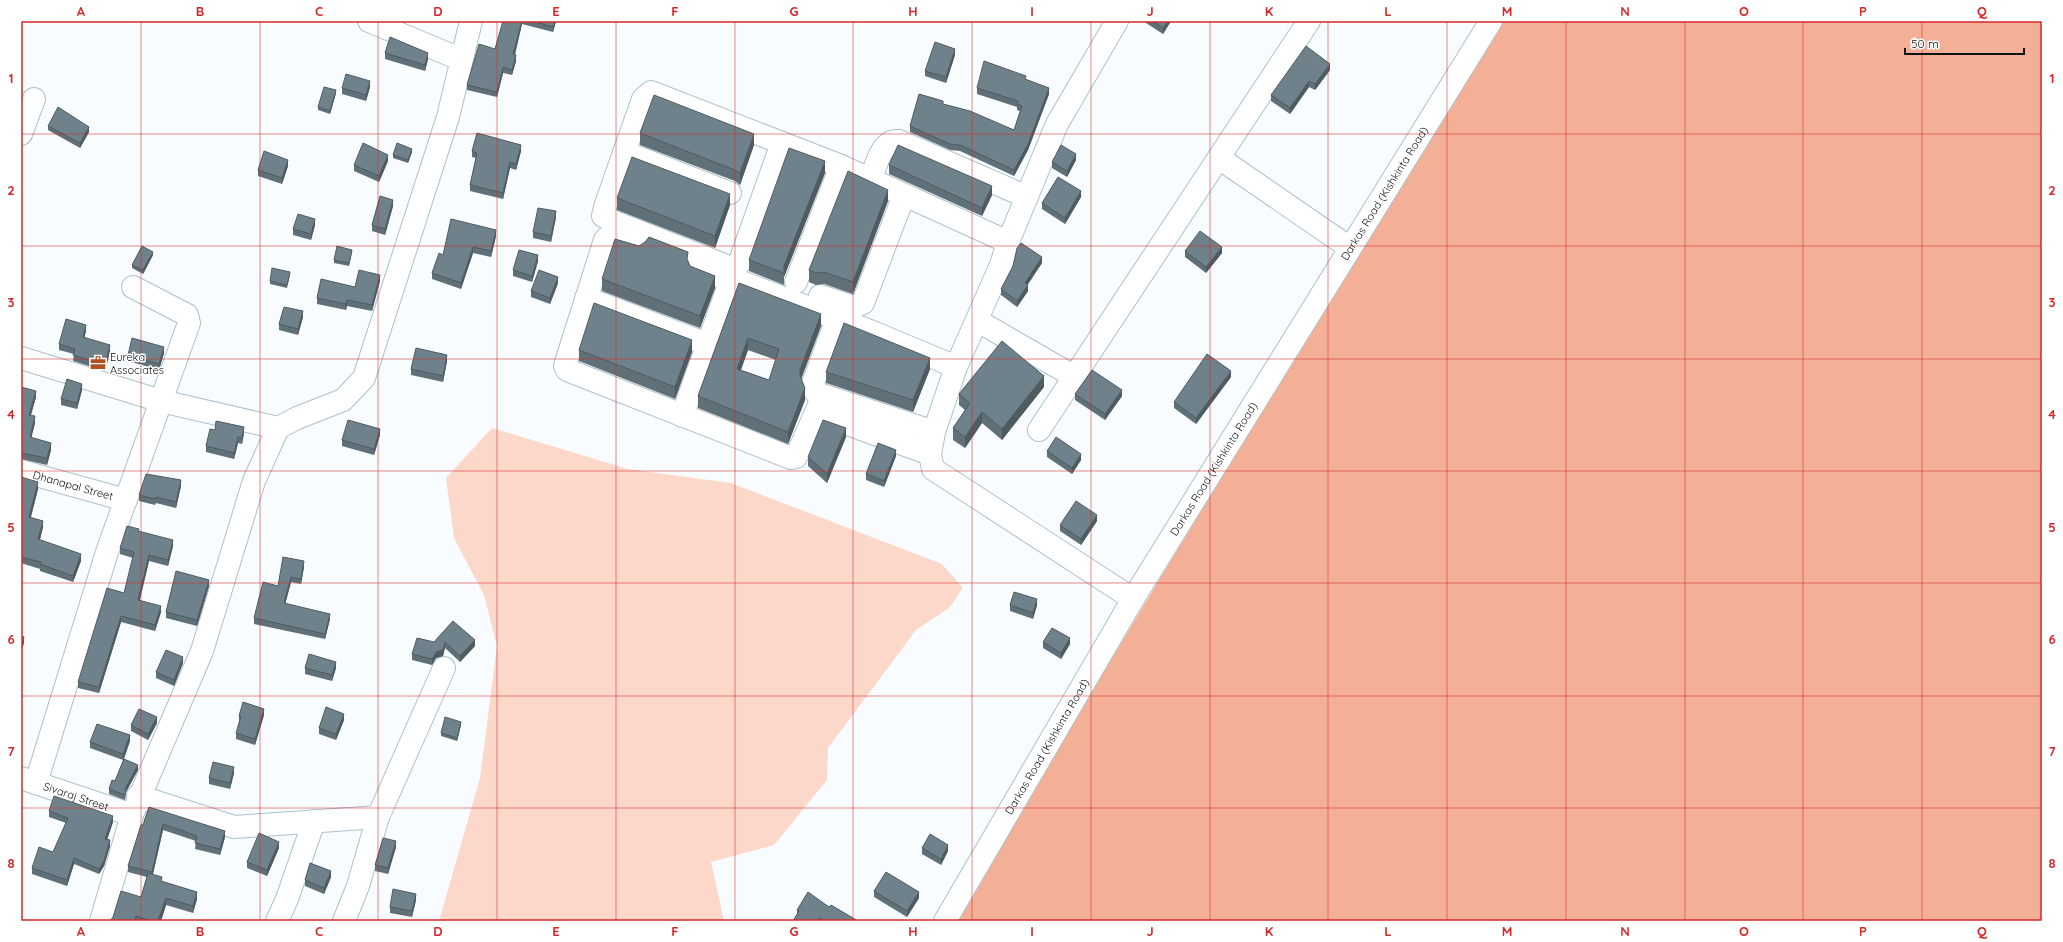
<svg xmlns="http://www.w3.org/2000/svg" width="2063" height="942" font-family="Quicksand,sans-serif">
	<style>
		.forest { fill: #f4b097 }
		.water { fill: #fcd8cb }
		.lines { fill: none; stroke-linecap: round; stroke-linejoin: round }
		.minor-casing { stroke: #adc1ca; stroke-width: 24 }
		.major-casing { stroke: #adc1ca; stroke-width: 24 }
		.minor { stroke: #fff; stroke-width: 22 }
		.major { stroke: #fff; stroke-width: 22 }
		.wall { fill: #5f7078; fill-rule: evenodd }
		.shaded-wall { fill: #4e5b61 }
		.building { fill: #6f828b; stroke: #4e5b61; fill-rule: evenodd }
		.grid { fill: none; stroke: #d62828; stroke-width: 1; stroke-opacity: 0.55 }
		.labels { text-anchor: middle; stroke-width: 3; stroke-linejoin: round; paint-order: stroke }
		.street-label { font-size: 11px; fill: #0c1316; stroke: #fff }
		.poi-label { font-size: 11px; fill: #0c1316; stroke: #fff; text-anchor: start }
		.neatline { fill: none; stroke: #d62828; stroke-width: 1.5 }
		.grid-label { font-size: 13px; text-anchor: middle; font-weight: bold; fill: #d62828 }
	</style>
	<rect width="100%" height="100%" fill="#f8fcfe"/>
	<path class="forest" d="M1497,21h545v900h-1089z"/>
	<path class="water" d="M492,428l136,41 103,14 211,81 21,24 -14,20 -33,22 -88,118 -1,32 -53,65 -63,17 13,59h-285l41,-143 17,-132 -13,-51 -30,-57 -8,-60z"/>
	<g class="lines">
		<defs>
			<g id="minor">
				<path d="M369,21l91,38"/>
				<path d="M1117,21l-60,103 -49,118 -7,23 -45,102 -22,65 -4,22 3,15 200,130"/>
				<path d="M21,134l13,-35"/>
				<path d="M624,152l106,41"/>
				<path d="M1219,158l131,90"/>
				<path d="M871,179c5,-13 10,-40 28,-38l128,56"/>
				<path d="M637,245l-23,-8h-6l-3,3 -38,119 -2,7 2,4 224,88 5,-1 2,-4 25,-57"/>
				<path d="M739,264l43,-121"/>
				<path d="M724,265l-112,-44 -9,-5 2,-9 38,-108 8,-7 190,74 167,76"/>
				<path d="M699,269l33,12"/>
				<path d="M796,282l45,-116"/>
				<path d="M820,296l34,11 9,-4 41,-108"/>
				<path d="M586,298l121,46"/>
				<path d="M837,319l-25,67 4,7 118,39"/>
				<path d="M978,321l97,56"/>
				<path d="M21,358l140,43 117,27"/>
				<path d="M682,416l46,-128 4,-7h7l131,50 86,36"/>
				<path d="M828,417l102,37"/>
				<path d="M1039,430l270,-409"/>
				<path id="s1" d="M21,471l105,29"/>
				<path id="s2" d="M21,778l111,37"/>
				<path d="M36,783l71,-231 82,-229 -2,-8 -54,-28"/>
				<path d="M138,796l96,31 144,-10 66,-149"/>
				<path d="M101,921l31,-106 70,-164 52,-170 24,-53 19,-10 46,-18 21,-22 84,-261 23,-96"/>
				<path d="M277,921l10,-22 27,-78"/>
				<path d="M344,921l14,-35 20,-69"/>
			</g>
			<g id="major">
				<path id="s3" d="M945,921l188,-322 358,-578"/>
			</g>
		</defs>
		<use href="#minor" class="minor-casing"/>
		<use href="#major" class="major-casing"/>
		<use href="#minor" class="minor"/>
		<use href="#major" class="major"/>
	</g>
	<path class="wall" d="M503,21h53l-3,11 -31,-8 -7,31 1,6 -4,14 -9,-2 -6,24 -30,-7v-5l28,-36z
		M1143,21h28l-8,13z
		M385,53l43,6 -3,12 -40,-12z
		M955,55l-9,28 -21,-7v-5z
		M1330,70l-15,20 -6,-3 -19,27 -19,-13v-6z
		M1026,79l23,15 -21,56 -14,26 -54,-25 -10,-1 -40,-18v-6l33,-22 71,26 6,-19 -3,-1v-3l-40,-13v-6z
		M370,87l-4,14 -24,-7v-6z
		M336,93l-6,21 -12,-4v-3z
		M48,126l41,6 -9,16 -32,-18z
		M640,133l114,12 -14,40 -5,-4 -95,-36z
		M472,151h49l-5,19 -6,-2 -7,31 -33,-8v-6l6,-27 -4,-1z
		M412,152l-4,11 -15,-5v-3z
		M1076,160l-9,17 -15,-9v-6z
		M388,161l-9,21 -25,-11v-6z
		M889,165l103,30 -10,21 -93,-42z
		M288,166l-6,18 -24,-8v-6z
		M825,173l-41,104v8l-35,-14v-11z
		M1081,197l-16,27 -23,-15v-6z
		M617,198l113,7 -15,43 -98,-38z
		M888,201l-35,93 -29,-10 -8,1 -7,-3v-12z
		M393,206l-8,29 -13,-4v-6z
		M556,217l-5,25 -18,-4v-6z
		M315,225l-4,15 -18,-5v-6z
		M496,236l-5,21 -18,-4 -12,36 -29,-10v-6l11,-18z
		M1185,251l37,2 -16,20 -21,-16z
		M352,253l-3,13 -15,-3v-3z
		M153,255l-10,19 -11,-6v-3z
		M538,261l-6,21 -19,-6v-6z
		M688,261l2,5 25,22 -15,40 -98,-37v-12z
		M1042,263l-15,21 1,7 -11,16 -16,-12v-6z
		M290,275l-3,13 -17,-4v-3z
		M380,281l-8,30 -25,-5 -1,4 -29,-6v-6z
		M558,283l-8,21 -19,-7v-6z
		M739,283l82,43 -20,53 4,21 -17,44 -90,-36v-12zM748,350l28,10 -7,20 -28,-10z
		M303,317l-5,18 -19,-5v-6z
		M86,331l-2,7 26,13 -5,20 -32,-10 1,-7 -15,-4v-6z
		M579,350l113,2 -17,47 -96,-38z
		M164,353l-5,17 -31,-9v-6z
		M447,361l-4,21 -32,-7v-6z
		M930,369l-17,43 -87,-29v-11z
		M1231,377l-35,47 -22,-16v-6z
		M21,387l15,10 -5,18 4,8 -4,14 20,13 -4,15 -26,-6z
		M1044,387l-42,53 -20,-17 -17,25 -12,-8v-12l12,-18 -6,-5v-11z
		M82,390l-5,19 -16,-4v-6z
		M1075,394l47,2 -17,24 -30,-20z
		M215,430l29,3 -2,11 -4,-1 -4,16 -28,-7v-6z
		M380,435l-6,20 -32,-9v-6z
		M846,437l-19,46 -19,-17v-9z
		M1047,451l34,9 -9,14 -25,-17z
		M896,456l-12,31 -18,-7v-6z
		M21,477l17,12 -7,28 12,10 -3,13 41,21 -8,21 -33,-11v-2l-19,-6z
		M181,486l-5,22 -20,-5 -1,2 -16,-4v-6z
		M1097,521l-16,24 -21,-14v-6z
		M139,531l34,15 -5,20 -19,-5 -9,39 21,12 -6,19 -34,-9 -22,71 -21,-5v-6l46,-89 9,-35 -13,-4v-6z
		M304,567l-3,17 -10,-2 -6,22 45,15 -5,20 -71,-15v-6l24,-32z
		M209,586l-12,40 -31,-8v-6z
		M1010,605h27l-4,14 -23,-8z
		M453,621l22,25 -15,16 -15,-14 -2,8 -7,2 -4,7 -20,-5v-6l22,-12z
		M1043,642l27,2 -9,15 -18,-11z
		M183,663l-9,23 -18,-8v-6z
		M305,668h31l-4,13 -27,-7z
		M264,715l-9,30 -19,-6v-6l3,-11v-6z
		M344,720l-8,20 -17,-6v-6z
		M157,723l-9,17 -17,-9v-6z
		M461,725l-4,16 -16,-5v-3z
		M130,741l-6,18 14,11 -12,22 -1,8 -16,-6v-5l6,-8 8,-21 -33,-12v-6z
		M234,773l-4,16 -21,-5v-6z
		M149,807l76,30 -5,18 -25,-6 1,-8 -33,-11 -10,44 9,8 35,17 -4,14 -27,-8 -5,16h-51l31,-24 6,-20 -19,-5v-6z
		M49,811l64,11 -6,18 3,6 -6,20 -5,8 -25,-10 -7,22 -35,-12v-6l21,-16 13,-29 -17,-6z
		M396,847l-8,27 -13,-3v-6z
		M279,848l-12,28 -20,-8v-6z
		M922,848l26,3 -7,14 -19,-11z
		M331,877l-7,17 -19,-8v-6z
		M874,891l45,7 -12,19 -33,-20z
		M416,900l-4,17 -22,-4v-6z
		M829,907l29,14h-65l4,-6v-5z"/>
	<path class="shaded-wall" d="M522,21v3l-9,36v-6z
		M555,21h1l-3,11v-5z
		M1168,21h3l-8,13v-6z
		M955,49v6l-9,28v-6z
		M428,53v6l-3,12v-6z
		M516,55v6l-4,14v-5z
		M1330,64v6l-15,20v-6z
		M503,67v6l-6,24v-5z
		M370,81v6l-4,14v-6z
		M1309,81v6l-19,27v-6z
		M1049,88v6l-21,56 -14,26v-6z
		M336,90v3l-6,21v-3z
		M89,127v5l-9,16v-5z
		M754,134v11l-14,40v-12z
		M521,145v6l-5,19v-6z
		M412,149v3l-4,11v-3z
		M1076,154v6l-9,17v-6z
		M388,155v6l-9,21v-6z
		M288,160v6l-6,18v-6z
		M825,161v12l-41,104v8v-19z
		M510,162v6l-7,31v-6z
		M992,186v9l-10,21v-8z
		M888,190v11l-35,93v-12z
		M1081,191v6l-16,27v-6z
		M730,194v11l-15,43v-12z
		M393,200v6l-8,29v-6z
		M556,211v6l-5,25v-6z
		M315,219v6l-4,15v-6z
		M496,230v6l-5,21v-6z
		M473,247v6l-12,36v-6z
		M1222,247v6l-16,20v-6z
		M153,252v3l-10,19v-4z
		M538,255v6l-6,21v-6z
		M1042,257v6l-17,26v-6z
		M380,275v6l-8,30v-6z
		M715,276v12l-15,40v-12z
		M558,277v6l-8,21v-6z
		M1028,285v6l-11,16v-6z
		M347,300v6l-1,4v-6z
		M303,311v6l-5,18v-6z
		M821,314v12l-21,56v-12z
		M86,325v6l-3,12v-6z
		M748,338v12l-11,30v-11z
		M692,340v12l-17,47v-12z
		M110,345v6l-5,20v-6z
		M164,347v6l-5,17v-6z
		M447,355v6l-4,21v-6z
		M930,358v11l-17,43v-12z
		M1231,371v6l-35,47v-6z
		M1044,376v11l-42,53v-11z
		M82,384v6l-5,19v-6z
		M805,388v12l-17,44v-12z
		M1122,390v6l-17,24v-6z
		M36,391v6l-7,24v-6z
		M982,412v11l-17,25v-11z
		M35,416v7l-5,21v-7z
		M244,427v6l-2,11v-6z
		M846,428v9l-19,46v-9z
		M380,429v6l-6,20v-6z
		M238,437v6l-4,16v-6z
		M51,443v7l-4,15v-7z
		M896,450v6l-12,31v-6z
		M1081,454v6l-9,14v-6z
		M181,480v6l-5,22v-6z
		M38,482v7l-9,34v-6z
		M1097,515v6l-16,24v-6z
		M43,521v6l-5,19v-7z
		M173,540v6l-5,20v-6z
		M81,554v7l-8,21v-6z
		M149,555v6l-11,45v-6z
		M304,561v6l-3,17v-5z
		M291,577v5l-7,27v-6z
		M209,580v6l-12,40v-6z
		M1037,599v6l-4,14v-6z
		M161,606v6l-6,19v-6z
		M330,614v5l-5,20v-5z
		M121,616v6l-22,71v-6z
		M24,637v6l-3,10v-6z
		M1070,638v6l-9,15v-6z
		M475,640v6l-15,16v-6z
		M445,642v6l-2,8 -7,2 -4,7v-6z
		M183,657v6l-9,23v-6z
		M336,662v6l-4,13v-6z
		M264,709v6l-9,30v-6z
		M344,714v6l-8,20v-6z
		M157,717v6l-9,17v-6z
		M461,722v3l-4,16v-3z
		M130,735v6l-7,19v-6z
		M138,765v5l-12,22 -1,8 1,-13z
		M234,767v6l-4,16v-6z
		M113,816v6l-8,23v-6z
		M163,824v6l-11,48v-6z
		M225,831v6l-5,18v-6z
		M110,840v6l-6,20 -5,8v-5z
		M396,841v6l-8,27v-6z
		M279,842v6l-12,28v-6z
		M948,845v6l-7,14v-6z
		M74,858v6l-7,22v-6z
		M331,871v6l-7,17v-6z
		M197,892v7l-4,14v-7z
		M919,892v6l-12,19v-6z
		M416,894v6l-4,17v-6z
		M166,898v7l-5,16h-3z"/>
	<path class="building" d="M503,21h19l-9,33 3,1 -4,15 -9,-3 -6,25 -30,-7 12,-41 16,5z
		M532,21h23l-2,6z
		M1153,21h15l-5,7z
		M390,37l38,16 -3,12 -40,-12z
		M935,42l20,7 -9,28 -21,-6z
		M1306,46l24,18 -15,20 -6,-3 -19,27 -19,-13z
		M984,61l42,15 -1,3 24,9 -21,56 -14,26 -54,-25 -10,-1 -40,-18 9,-32 24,7v3l27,7 44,19 8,-24 -5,-2 1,-3 -41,-13z
		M346,74l24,7 -4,14 -24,-7z
		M324,87l12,3 -6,21 -12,-4z
		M654,95l100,39 -14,39 -5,-3 -95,-37z
		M58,107l31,20 -9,16 -32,-17z
		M477,133l44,12 -5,19 -6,-2 -7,31 -33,-8 7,-32 -5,-2z
		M363,143l25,12 -9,21 -25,-11z
		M397,143l15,6 -4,11 -15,-5z
		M898,145l94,41 -10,22 -93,-43z
		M1061,145l15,9 -9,17 -15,-9z
		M789,148l36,13 -41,105v7l-35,-13z
		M264,151l24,9 -6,18 -24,-8z
		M632,157l98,37 -15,42 -98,-38z
		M848,171l40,19 -35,92 -29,-10 -8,1 -7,-3z
		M1058,177l23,14 -16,27 -23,-15z
		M380,196l13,4 -8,29 -13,-4z
		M538,208l18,3 -5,25 -18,-4z
		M298,214l17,5 -4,15 -18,-5z
		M451,219l45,11 -5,21 -18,-4 -12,36 -29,-10 7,-20 4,2z
		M1200,231l22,16 -16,20 -21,-16z
		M649,237l39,15 -1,7 3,7 25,10 -15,40 -98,-37 13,-40 24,7 6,-4z
		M1021,243l21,14 -17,26 3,2 -11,16 -16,-12 12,-23 4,-18z
		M142,246l11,6 -10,18 -11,-5z
		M337,246l15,4 -3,13 -15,-3z
		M519,250l19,5 -6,21 -19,-6z
		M272,268l18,4 -3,13 -17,-4z
		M359,270l21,5 -8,30 -25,-5 -1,4 -29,-6 4,-19 34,8z
		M539,270l19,7 -8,21 -19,-7z
		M739,283l82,31 -21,56v6l5,12 -17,44 -90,-36zM748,338l31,11 -10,31 -32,-11z
		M594,303l98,37 -17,47 -96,-37z
		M284,307l19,4 -5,18 -19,-5z
		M66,319l20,6 -3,12 27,8 -5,20 -32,-10 2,-6 -16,-5z
		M844,323l86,35 -17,42 -87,-28z
		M132,338l32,9 -5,17 -31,-9z
		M1002,341l42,35 -42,53 -20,-17 -17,25 -12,-9 17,-25 -11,-9z
		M416,348l31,7 -4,21 -32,-7z
		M1207,354l24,17 -35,47 -22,-16z
		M1092,370l30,20 -17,24 -30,-20z
		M67,379l15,5 -5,19 -16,-4z
		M21,387l15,4 -7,24 6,1 -5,21 21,6 -4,15 -26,-5z
		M348,420l32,9 -6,20 -32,-9z
		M823,420l23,8 -19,46 -19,-17z
		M216,421l28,6 -2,11 -4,-1 -4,16 -28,-7 4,-17 5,1z
		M1056,437l25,17 -9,14 -25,-17z
		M878,443l18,7 -12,31 -18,-7z
		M146,474l35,6 -5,22 -20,-5 -1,2 -16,-4z
		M21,477l17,5 -9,35 14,4 -5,18 43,15 -8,22 -33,-12 1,-2 -20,-5z
		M1076,501l21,14 -16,24 -21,-14z
		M127,526l12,3 -1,2 35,9 -5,20 -19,-5 -11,45 23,6 -6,19 -34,-9 -22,71 -21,-5 29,-94 17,5 10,-41 -14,-4z
		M283,557l21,4 -3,18 -10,-2 -7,26 46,11 -5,20 -71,-16 9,-36 15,4z
		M176,571l33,9 -12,40 -31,-8z
		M1014,592l23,7 -4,14 -23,-8z
		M453,621l22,19 -15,16 -15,-14 -2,8 -7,2 -4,7 -20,-5 5,-16 17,4z
		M1052,628l18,10 -9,15 -18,-11z
		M21,636l3,1 -3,10z
		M166,650l17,7 -9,23 -18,-8z
		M309,654l27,8 -4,13 -27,-7z
		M243,702l21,7 -9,30 -19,-6 5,-16 -2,-1z
		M326,707l18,7 -8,20 -17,-6z
		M139,709l18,8 -9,17 -17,-9z
		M445,717l16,5 -4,16 -16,-5z
		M97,724l33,11 -7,19 -33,-12z
		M124,759l14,6 -12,22 -1,8 -16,-6 3,-9 3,1z
		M213,762l21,5 -4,16 -21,-5z
		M54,796l59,20 -8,23 5,1 -6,21 -5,8 -25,-11 -7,22 -35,-12 7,-21 14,5 15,-34 -19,-7z
		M149,807l76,24 -5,18 -25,-6 2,-7 -34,-12 -11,48 -24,-6 13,-41h2z
		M259,833l20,9 -12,28 -20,-8z
		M930,834l18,11 -7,14 -19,-11z
		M383,838l13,3 -8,27 -13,-3z
		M310,863l21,8 -7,17 -19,-8z
		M886,872l33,20 -12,19 -33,-20z
		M148,873l14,4 -1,4 36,11 -4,14 -27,-8 -8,23h-7l-15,-5 -1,5h-25l3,-4 8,-26 20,6z
		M393,889l23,5 -4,17 -22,-4z
		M808,892l21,15 2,-2 27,16h-33l-6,-3 -2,3h-24l6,-10 -2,-1z"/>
	<path class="grid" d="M141,21v900M260,21v900M378,21v900M497,21v900M616,21v900M735,21v900M853,21v900M972,21v900M1091,21v900M1210,21v900M1328,21v900M1447,21v900M1566,21v900M1685,21v900M1803,21v900M1922,21v900M21,134h2021M21,246h2021M21,359h2021M21,471h2021M21,583h2021M21,696h2021M21,808h2021"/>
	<defs>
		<symbol id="office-bare" viewBox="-9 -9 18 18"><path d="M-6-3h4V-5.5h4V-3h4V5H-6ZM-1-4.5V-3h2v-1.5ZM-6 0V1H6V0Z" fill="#b44e23" stroke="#fff" stroke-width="2.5" paint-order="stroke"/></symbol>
	</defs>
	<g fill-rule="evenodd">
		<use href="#office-bare" x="87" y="352" width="22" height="22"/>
	</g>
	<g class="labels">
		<g class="street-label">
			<text dy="4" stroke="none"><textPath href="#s3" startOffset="850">Darkas Road (Kishkinta Road)</textPath></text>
			<text dy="4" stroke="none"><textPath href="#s3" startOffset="526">Darkas Road (Kishkinta Road)</textPath></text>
			<text dy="4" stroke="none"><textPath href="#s1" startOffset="54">Dhanapal Street</textPath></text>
			<text dy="4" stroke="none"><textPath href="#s3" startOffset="202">Darkas Road (Kishkinta Road)</textPath></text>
			<text dy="4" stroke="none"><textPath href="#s2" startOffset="58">Sivaraj Street</textPath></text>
		</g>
		<g class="poi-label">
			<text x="110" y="361">Eureka<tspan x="110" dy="13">Associates</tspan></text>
		</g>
	</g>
	<rect width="2063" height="942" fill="none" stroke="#ffffff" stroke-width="44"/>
	<path d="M1905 48v6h119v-6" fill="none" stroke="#0c1316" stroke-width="2"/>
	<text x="1911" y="48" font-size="12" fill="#0c1316" stroke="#ffffff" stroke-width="3" paint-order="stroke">50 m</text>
	<rect x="22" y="22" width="2019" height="898" class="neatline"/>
	<g class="grid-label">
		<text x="81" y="16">A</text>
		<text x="200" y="16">B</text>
		<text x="319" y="16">C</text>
		<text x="438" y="16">D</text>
		<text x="556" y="16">E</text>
		<text x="675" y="16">F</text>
		<text x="794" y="16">G</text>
		<text x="913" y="16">H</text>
		<text x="1032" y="16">I</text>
		<text x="1150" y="16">J</text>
		<text x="1269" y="16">K</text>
		<text x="1388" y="16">L</text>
		<text x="1507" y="16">M</text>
		<text x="1625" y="16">N</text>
		<text x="1744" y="16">O</text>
		<text x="1863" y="16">P</text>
		<text x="1982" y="16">Q</text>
		<text x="11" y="83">1</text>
		<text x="2052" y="83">1</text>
		<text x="11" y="195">2</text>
		<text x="2052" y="195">2</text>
		<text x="11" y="307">3</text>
		<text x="2052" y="307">3</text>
		<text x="11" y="419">4</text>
		<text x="2052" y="419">4</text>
		<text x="11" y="532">5</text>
		<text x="2052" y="532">5</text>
		<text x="11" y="644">6</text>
		<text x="2052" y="644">6</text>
		<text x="11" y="756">7</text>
		<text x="2052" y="756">7</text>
		<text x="11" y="868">8</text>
		<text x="2052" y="868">8</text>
		<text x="81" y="936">A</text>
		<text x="200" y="936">B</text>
		<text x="319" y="936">C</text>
		<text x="438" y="936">D</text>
		<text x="556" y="936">E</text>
		<text x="675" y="936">F</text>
		<text x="794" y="936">G</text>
		<text x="913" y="936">H</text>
		<text x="1032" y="936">I</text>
		<text x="1150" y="936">J</text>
		<text x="1269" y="936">K</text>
		<text x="1388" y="936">L</text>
		<text x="1507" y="936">M</text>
		<text x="1625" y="936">N</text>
		<text x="1744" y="936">O</text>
		<text x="1863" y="936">P</text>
		<text x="1982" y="936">Q</text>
	</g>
</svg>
